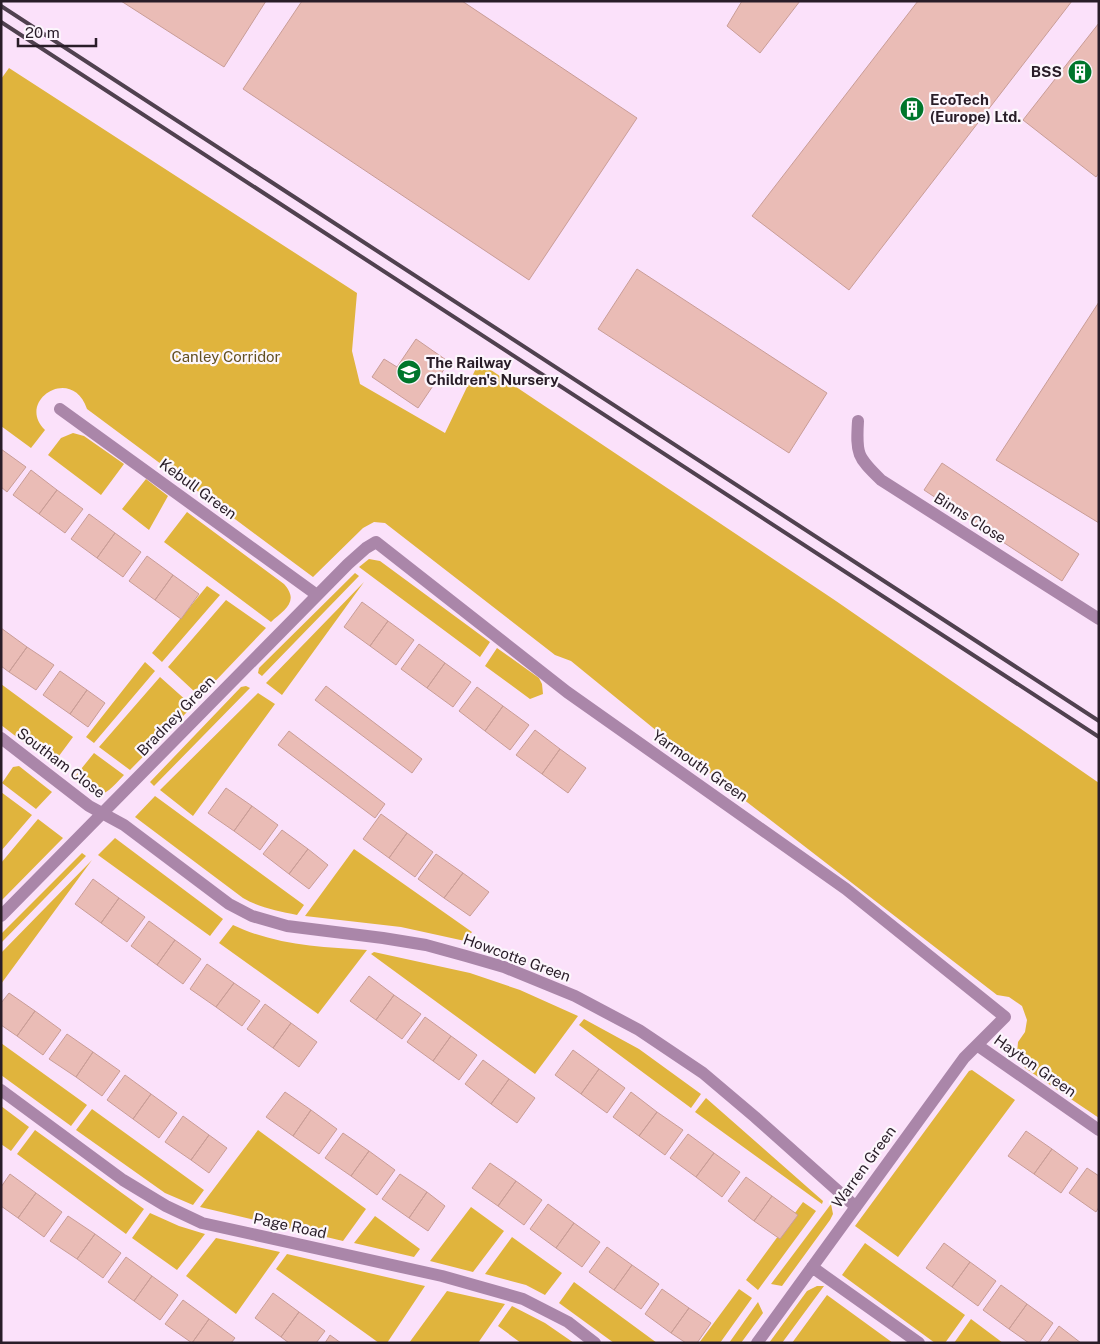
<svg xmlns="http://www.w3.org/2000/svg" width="1100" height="1344" font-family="'Public Sans',sans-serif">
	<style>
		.green { fill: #e0b43d }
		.building { fill: #eabcb6; stroke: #c99d97 }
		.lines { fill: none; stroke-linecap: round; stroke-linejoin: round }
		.street { stroke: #aa86a9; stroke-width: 12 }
		.rail { stroke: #50414f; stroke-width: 4 }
		.labels { text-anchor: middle; stroke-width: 4.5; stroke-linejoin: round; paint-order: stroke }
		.poi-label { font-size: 15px; font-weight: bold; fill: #291d28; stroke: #fcf6fc; text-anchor: start }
		.park-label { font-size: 15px; fill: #635021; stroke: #fcf6fc }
		.street-label { font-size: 15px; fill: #291d28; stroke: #fcf6fc }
	</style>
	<rect width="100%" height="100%" fill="#fbe1fa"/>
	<path class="green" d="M9,68l348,225 -5,58 8,33 85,49 34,-71 357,239 263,182v335l-74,-50 -8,-14 1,-12 7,-10 2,-12 -5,-14 -13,-9 -12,-2 -307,-237 -119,-97 -16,-6 -170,-132 -11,-1 -11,6 -50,49 -226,-168c-15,-45 -72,-8 -42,21l-14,18 -30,-22v-347z
		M73,433l11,3 40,28 -23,31 -53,-40 13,-17z
		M146,479l22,17 -19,34 -27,-21z
		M187,512l97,72c16,18 0,26 -13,38l-107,-80z
		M369,559l11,2 110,81 -10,15 -121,-90z
		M355,573l4,3 -97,100 -4,-3 1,-5z
		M364,582l-82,113 -16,-12z
		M207,586l13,9 -58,67 -10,-9z
		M226,600l40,28 -63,66 -7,-1 -28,-26z
		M497,648l42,30 3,6 1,10 -13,5 -45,-33z
		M145,662l10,9 -61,72 -8,-6z
		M160,677l28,25 1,8 -59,60 -31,-23z
		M1,684l72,53 -17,23 -5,3 -50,-38z
		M246,686l4,2 -96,98 -4,-4 91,-95z
		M258,693l17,11 -82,112 -33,-26z
		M94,753l30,22c-23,25 -24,25 -51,4z
		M19,766l33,26 -16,17 -34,-26 11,-16z
		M1,792l31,23 -31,36z
		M155,796l149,109 -7,10c-19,-4 -37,-7 -54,-17l-108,-81z
		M38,819l25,19 -62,63v-38z
		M115,838l108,81 -13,17 -112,-81z
		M354,849l118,83 -7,9 -64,-14 -96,-11z
		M82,853l4,3 -85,87v-9z
		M92,860l-91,124v-31z
		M233,925c42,20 88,22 134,25l-49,64 -99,-71z
		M374,952l96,21 50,17 58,26 -43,58 -164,-120z
		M584,1019l55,30 62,45 -10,14 -112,-83z
		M1,1043l86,62 -16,21 -70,-51z
		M972,1070l43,30 -117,157 -43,-31 114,-155z
		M706,1098l117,103 -1,3 -127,-92z
		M1,1106l28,21 -18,24 -10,-7z
		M92,1109l112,81 -11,15 -28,-12 -89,-63z
		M35,1130l109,79 -18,25 -109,-80z
		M258,1130l108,79 -23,32 -143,-34z
		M803,1202l13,9 -58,79 -12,-10z
		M831,1204l2,10 -3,6 -48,66 -11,-2z
		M471,1207l33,24 -31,41 -43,-11z
		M150,1213l29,13 26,8 -28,36 -45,-32z
		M375,1216l45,33 -6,8 -60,-14z
		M512,1237l50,36 -17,22 -19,-10 -41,-11z
		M216,1238l64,14 -44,62 -50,-38z
		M865,1243l100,72 -20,28h-10l-93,-68z
		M287,1254l138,32 -38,57h-8l-103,-74z
		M574,1282l83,61h-43l-55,-40z
		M817,1286h7l-42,57h-13l38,-52z
		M739,1289l13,9 -32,45h-21z
		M447,1291l58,13 -27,39h-69z
		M827,1295l66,48h-101z
		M758,1302l5,11 -22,30h-12z
		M512,1306l33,17 29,20h-53l-23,-17z
		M971,1319l32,24h-49z"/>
	<path class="building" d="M121,1h145l-42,66z
		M302,1h160l175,117 -108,162 -286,-191z
		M742,1h58l-40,52 -33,-27z
		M918,1h154l-223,289 -97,-74z
		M1099,23v150l-3,4 -73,-57z
		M637,269l190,124 -38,60 -191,-124z
		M1099,302v221l-103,-63z
		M416,339l33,23 -31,46 -46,-31 12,-18 13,8z
		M1,449l25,18 -19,25 -6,-5z
		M942,463l137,91 -17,27 -138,-91z
		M31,470l26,20 -18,24 -26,-19z
		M57,490l26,19 -18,24 -26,-19z
		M89,514l26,19 -18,25 -26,-19z
		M115,533l26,19 -18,25 -26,-19z
		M147,556l26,19 -18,25 -26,-19z
		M173,575l26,19 -18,25 -26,-19z
		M362,602l26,19 -18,25 -26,-19z
		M388,621l26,19 -18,25 -26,-19z
		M1,628l26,19 -18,25 -8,-6z
		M419,644l26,19 -18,25 -26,-19z
		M27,647l27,18 -18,25 -27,-18z
		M445,663l26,19 -18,25 -26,-19z
		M60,671l27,19 -17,24 -27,-19z
		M326,686l96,73 -10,14 -97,-73z
		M477,687l26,19 -18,25 -26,-20z
		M87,690l18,13 -17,24 -18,-13z
		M503,706l26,19 -19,25 -25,-19z
		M535,730l25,19 -18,25 -26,-19z
		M289,731l96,73 -10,14 -97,-73z
		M560,749l26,19 -18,25 -26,-19z
		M226,788l26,18 -18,25 -26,-18z
		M252,806l26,19 -18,25 -26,-19z
		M381,814l26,19 -18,25 -26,-19z
		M282,830l26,19 -19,25 -26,-20z
		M407,833l26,19 -18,25 -26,-19z
		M308,849l20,16 -19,24 -20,-15z
		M436,854l27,19 -19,25 -26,-19z
		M463,873l26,19 -19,24 -26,-18z
		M93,879l26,19 -18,25 -26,-19z
		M119,898l26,19 -18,25 -26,-19z
		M149,921l26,19 -18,25 -26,-19z
		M175,940l26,19 -18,25 -26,-19z
		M207,964l27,19 -18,24 -26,-18z
		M369,976l25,19 -18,25 -26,-19z
		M234,983l26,18 -18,25 -26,-19z
		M9,993l26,18 -18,25 -16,-11v-22z
		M394,995l27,19 -19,25 -26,-19z
		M265,1004l26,19 -18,25 -26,-19z
		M35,1011l26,19 -18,25 -26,-19z
		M425,1017l26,19 -18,25 -26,-19z
		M291,1023l26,19 -18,25 -26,-19z
		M67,1034l26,18 -17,25 -27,-18z
		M451,1036l26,19 -18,25 -26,-19z
		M573,1050l26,19 -18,25 -26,-19z
		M93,1052l27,19 -18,25 -26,-19z
		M483,1060l26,19 -18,25 -26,-20z
		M599,1069l26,19 -18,25 -26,-19z
		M125,1075l26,19 -18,25 -26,-19z
		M509,1079l26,19 -18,25 -26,-19z
		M285,1092l26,18 -18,26 -27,-19z
		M631,1092l26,20 -18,24 -26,-19z
		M151,1094l26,19 -18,25 -26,-19z
		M311,1110l26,19 -18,25 -26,-18z
		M657,1112l26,18 -18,25 -26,-19z
		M183,1116l26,19 -18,25 -26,-18z
		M1026,1131l26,18 -18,25 -26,-18z
		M343,1133l26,18 -18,25 -26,-18z
		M688,1134l26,19 -18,24 -26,-19z
		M209,1135l18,13 -18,25 -18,-13z
		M1052,1149l26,19 -17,25 -27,-19z
		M369,1151l26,19 -18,25 -26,-19z
		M714,1153l26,19 -18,25 -26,-20z
		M490,1163l26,18 -18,25 -26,-18z
		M1087,1168l12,8v31l-3,5 -27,-19z
		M10,1174l26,19 -18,25 -17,-12v-19z
		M400,1174l27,18 -18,26 -27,-19z
		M746,1177l26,19 -18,25 -26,-20z
		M516,1181l26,19 -18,25 -26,-19z
		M427,1192l18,14 -17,25 -19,-13z
		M36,1193l26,19 -18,25 -26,-19z
		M772,1196l26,19 -18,24 -26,-18z
		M548,1204l26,19 -18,25 -26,-19z
		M68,1216l27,18 -18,25 -27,-18z
		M574,1223l26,19 -18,25 -26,-19z
		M95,1234l26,19 -18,25 -26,-19z
		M944,1243l26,19 -18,25 -26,-19z
		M607,1247l25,18 -18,25 -25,-18z
		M126,1257l26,19 -18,25 -26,-19z
		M970,1262l26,19 -18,25 -26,-19z
		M632,1265l27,19 -18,25 -27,-19z
		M152,1276l26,19 -18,25 -26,-19z
		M1001,1285l26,19 -18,25 -26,-19z
		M662,1289l27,19 -18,25 -26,-19z
		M273,1293l26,19 -18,25 -26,-19z
		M183,1300l26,19 -17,24 -27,-19z
		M1027,1304l26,19 -14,20h-10l-20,-14z
		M689,1308l22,15 -14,20h-11l-15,-10z
		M299,1312l26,19 -9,12h-27l-8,-6z
		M209,1319l26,19 -4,5h-39z
		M1059,1326l22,17h-34z
		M330,1335l11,8h-16z"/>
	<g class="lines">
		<path class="street" d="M60,409l257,186
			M858,421c-2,33 -1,36 23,59l218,139
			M1,738l88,68 35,19 105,79 23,12 35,10 96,12 43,7 40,11 38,11 71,29 64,34 64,43 52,44 101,90
			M1,916l347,-352 18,-16 10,-6 191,150 279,197 159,128 -41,41 -207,285
			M977,1045l122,85
			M1,1090l122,90 43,26 36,17 240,53 81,23 45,23 27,21
			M812,1267l107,76"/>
		<path class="rail" d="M1,6l1098,715
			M1,22l1098,715"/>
	</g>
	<defs>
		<symbol id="building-disc" viewBox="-11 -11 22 22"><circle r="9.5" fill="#00762b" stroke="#fcf6fc"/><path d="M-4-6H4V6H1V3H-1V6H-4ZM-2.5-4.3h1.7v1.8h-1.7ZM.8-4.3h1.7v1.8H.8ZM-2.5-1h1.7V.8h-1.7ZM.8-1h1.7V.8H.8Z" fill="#fff"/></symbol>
		<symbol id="school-disc" viewBox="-11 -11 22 22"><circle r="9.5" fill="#00762b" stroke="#fcf6fc"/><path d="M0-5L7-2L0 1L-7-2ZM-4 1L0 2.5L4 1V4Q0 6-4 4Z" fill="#fff"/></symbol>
	</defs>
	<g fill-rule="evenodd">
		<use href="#building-disc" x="1066" y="58" width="28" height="28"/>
		<use href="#building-disc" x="898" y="95" width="28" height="28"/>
		<use href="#school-disc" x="395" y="358" width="28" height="28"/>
	</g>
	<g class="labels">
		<g class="poi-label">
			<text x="1062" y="77" text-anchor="end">BSS</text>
			<text x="930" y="105">EcoTech<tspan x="930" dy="17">(Europe) Ltd.</tspan></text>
			<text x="426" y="368">The Railway<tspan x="426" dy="17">Children's Nursery</tspan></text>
		</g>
		<g class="park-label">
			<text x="226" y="362">Canley Corridor</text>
		</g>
		<g class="street-label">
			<text transform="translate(198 489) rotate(36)" y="5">Kebull Green</text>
			<text transform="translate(970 518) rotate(32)" y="5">Binns Close</text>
			<text transform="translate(176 716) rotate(-46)" y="5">Bradney Green</text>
			<text transform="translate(61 763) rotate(37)" y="5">Southam Close</text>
			<text transform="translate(700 766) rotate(35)" y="5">Yarmouth Green</text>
			<text transform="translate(517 958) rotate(20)" y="5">Howcotte Green</text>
			<text transform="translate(1035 1066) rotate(35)" y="5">Hayton Green</text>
			<text transform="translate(864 1167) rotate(-54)" y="5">Warren Green</text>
			<text transform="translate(290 1226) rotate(12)" y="5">Page Road</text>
		</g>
	</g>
	<rect width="1100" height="1344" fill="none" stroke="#291d28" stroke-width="5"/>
	<path d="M18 38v8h78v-8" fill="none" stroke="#291d28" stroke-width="2.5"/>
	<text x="25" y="38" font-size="15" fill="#291d28" stroke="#fcf6fc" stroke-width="4" paint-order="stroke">20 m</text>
</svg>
